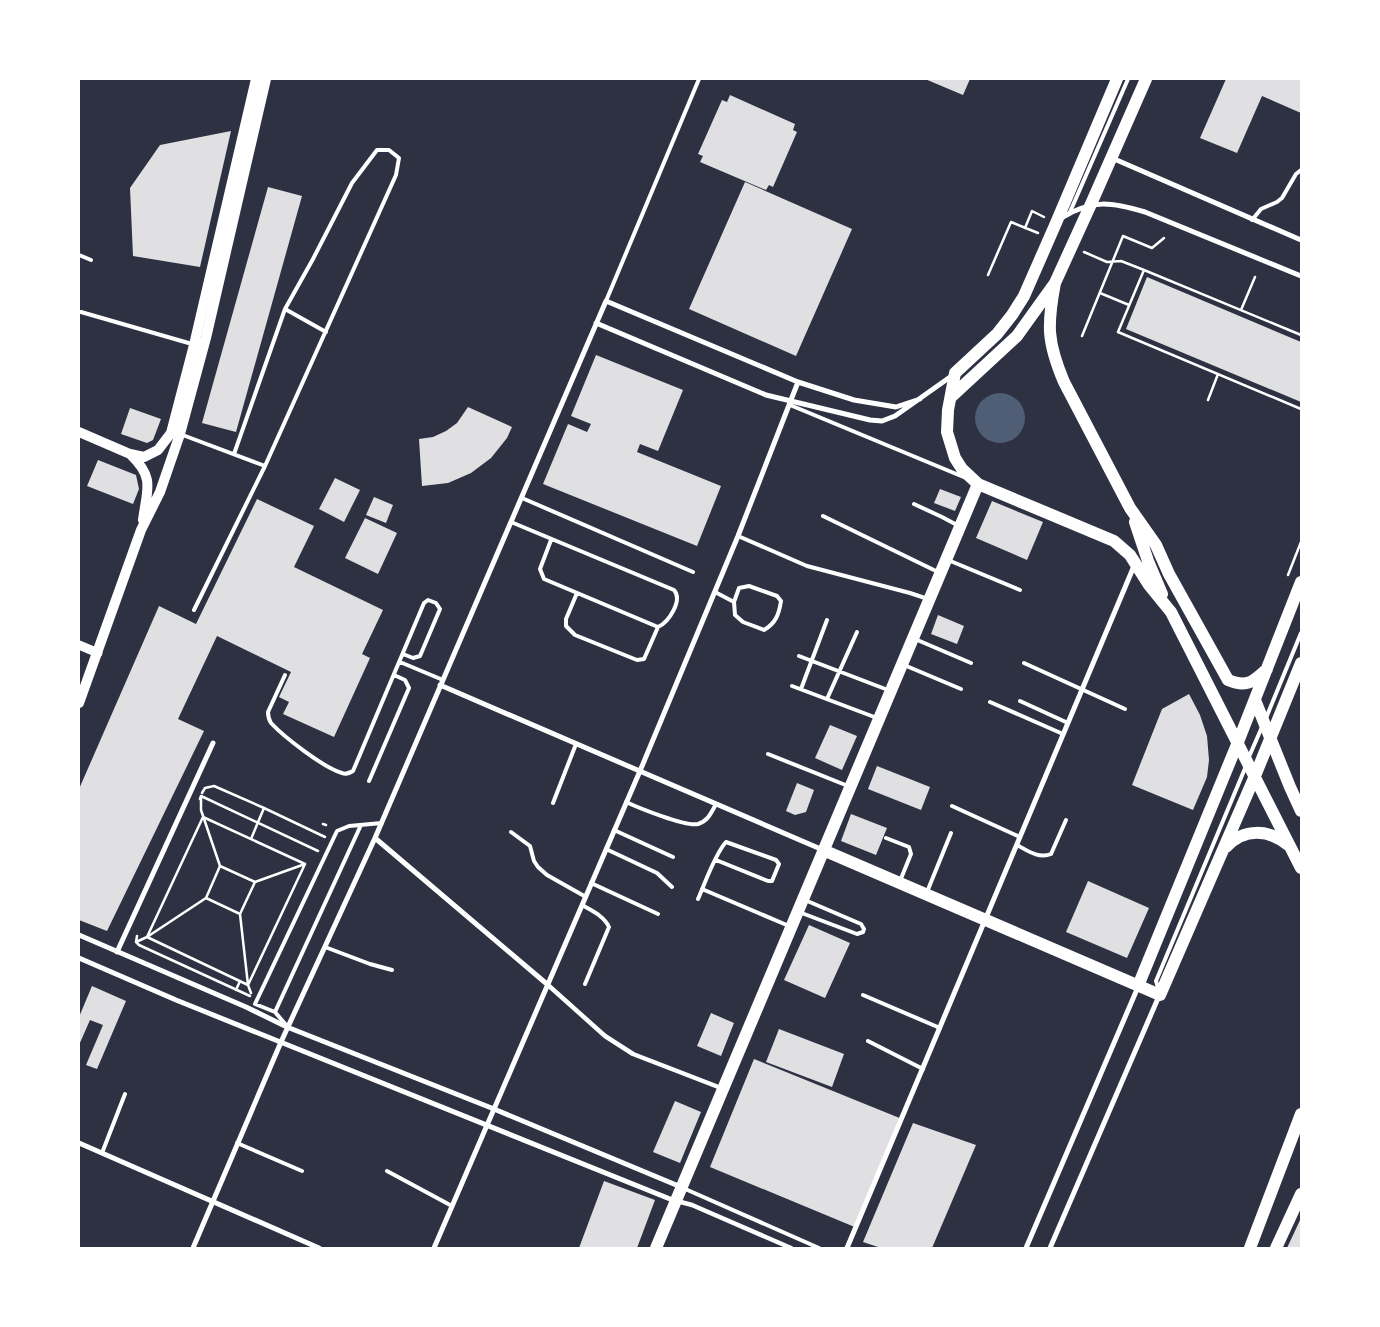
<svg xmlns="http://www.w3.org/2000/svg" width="1380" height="1327" font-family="'Public Sans',sans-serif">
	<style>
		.water { fill: #4f5d75 }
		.building { fill: #e0e0e3 }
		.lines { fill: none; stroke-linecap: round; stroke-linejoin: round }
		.path { stroke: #fff; stroke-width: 2.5 }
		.service { stroke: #fff; stroke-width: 4 }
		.pedestrian { stroke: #fff; stroke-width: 4.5 }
		.minor { stroke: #fff; stroke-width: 5 }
		.tertiary { stroke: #fff; stroke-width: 9 }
		.secondary { stroke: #fff; stroke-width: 10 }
		.primary { stroke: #fff; stroke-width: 12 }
	</style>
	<rect width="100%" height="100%" fill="#2d3142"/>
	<path class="water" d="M975 418a25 25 0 1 1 50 0a25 25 0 1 1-50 0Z"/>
	<path class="building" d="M925,79h45l-7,16z
		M1226,79h75v34l-39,-17 -25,57 -37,-15z
		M730,95l65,29 -2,6 4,2 -24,55 -4,-2 -3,5 -66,-28 3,-6 -5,-2 24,-54 5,2z
		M231,131l-31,136 -67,-11 -3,-68 30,-43z
		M745,182l107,47 -56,127 -107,-47z
		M268,187l34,9 -66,236 -34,-9z
		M1147,277l154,65v60l-175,-73z
		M596,355l87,35 -25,61 -18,-7 -3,8 84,34 -24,60 -154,-62 25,-60 19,8 4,-8 -20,-8z
		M468,407l44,20 -5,11 -16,20 -20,15 -23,10 -26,3 -3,-47 14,-2 13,-6 11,-8z
		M130,408l31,11 -8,21 -6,3 -26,-9z
		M98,460l38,15 3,14 -6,15 -46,-18z
		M335,478l25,12 -16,32 -25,-13z
		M940,489l21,8 -6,14 -21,-8z
		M374,497l19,8 -7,18 -20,-8z
		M257,499l57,27 -20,41 89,43 -21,44 8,4 -36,79 -51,-23 6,-12 -10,-5 12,-25 -74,-36 -39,83 26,12 -97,200 -28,-11v-131l80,-183 37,18z
		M992,501l51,21 -16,38 -51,-22z
		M365,518l32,15 -19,41 -33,-16z
		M938,615l26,11 -7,18 -26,-10z
		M1189,694l11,21 7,21 2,24 -2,17 -14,33 -61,-25 30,-76z
		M830,725l27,11 -15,34 -27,-12z
		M877,766l53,21 -9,23 -53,-21z
		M797,783l17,7 -8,22 -11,3 -9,-4z
		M851,814l36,14 -11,27 -35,-14z
		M1088,881l61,27 -22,50 -61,-26z
		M809,925l41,18 -25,55 -41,-18z
		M92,986l34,15 -29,68 -11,-4 17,-40 -13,-5 -11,25v-28z
		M711,1013l23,10 -13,33 -24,-10z
		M779,1029l65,25 -12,33 -66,-25z
		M754,1059l148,60 -45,109 -147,-61z
		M675,1101l26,11 -21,51 -27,-11z
		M913,1123l63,22 -44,103h-51l-18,-6z
		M604,1181l51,19 -18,48h-58z
		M1301,1218v30h-14z"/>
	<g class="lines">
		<path class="path" d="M1025,228l7,-17 12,6
			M1084,252l23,10 14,-1 23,9 157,65
			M1144,270l-26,62 183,77
			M988,275l23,-53 27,11
			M1100,293l29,12
			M1241,310l14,-33
			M1082,336l41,-100 29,12 12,-10
			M1208,400l10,-26
			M1288,575l13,-33
			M202,793l3,-5 9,-2 50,22
			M201,798v12l19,56
			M200,799l1,-3 117,55
			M203,817l102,47 -57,121 -101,-48z
			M323,824l3,1
			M251,839l13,-31 61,29
			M255,882l50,-18
			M240,914l-34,-16 14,-32 35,16 -15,32 8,71 3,8
			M137,936l-1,6 3,3 111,51
			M136,942l11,-5 59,-39
			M236,990l4,-9"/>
		<path class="service" d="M1070,212l58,-133
			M1252,220l9,-11 16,-7 5,-4 14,-24 5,-4
			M79,255l12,5
			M606,301l93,-222
			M285,309l41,23
			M81,312l111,32
			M790,405l176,73
			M180,434l85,32
			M522,498l171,74
			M914,504l28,13 15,8
			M823,516l115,56
			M511,522l163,68c9,10 -5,32 -16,37l-114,-48 -4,-10 11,-29
			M738,536l69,30 103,27 18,6
			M948,560l72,30
			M749,586l28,10 4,5c-2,13 -5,22 -17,29l-21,-8 -8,-7 -1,-13 5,-14z
			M715,592l19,10
			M577,593l-11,26v7l9,9 62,25 7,-1 14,-32
			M194,610l71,-144 131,-291 3,-17 -10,-8h-12l-25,33 -39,76 -28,50 -51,145
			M915,639l56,24
			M799,656l89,34
			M400,662l43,18
			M1024,663l101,46
			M904,665l57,24
			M285,675l-17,37c0,4 1,8 3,11 13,14 53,45 71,50 4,2 7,0 11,-2l71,-168 4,-3 8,3 4,6 -20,47 -7,2 -10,-4
			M792,686l85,32
			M801,689l26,-69
			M827,699l30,-67
			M1020,701l48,22
			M990,702l73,32
			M1266,718l35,-85
			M768,754l80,32
			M1248,759l14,-32
			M369,781l40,-93 -4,-8 -11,-5
			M626,802c13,6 60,25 72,22 10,-3 13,-11 18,-20
			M553,803l23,-59
			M952,806l68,31
			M614,830l59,27
			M511,832l19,14 4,15 4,6 9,8 39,22
			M886,838l23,9 2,7 -11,27
			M1017,845c11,6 22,14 34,9l15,-34
			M606,849l51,24 15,14
			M591,883l67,31
			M702,889l87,37
			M927,892l24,-59
			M698,899c7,-16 17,-45 28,-57l50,18 3,4 -7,17h-4l-52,-21
			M582,905c10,6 22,11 27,22l-24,57
			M799,912l58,22 6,-2 1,-3 -3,-5 -56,-24
			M325,947l45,17 22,6
			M1158,988l-2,-7 90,-215
			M863,995l77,33
			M275,1012l-20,-8 82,-173 12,-5 33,-3
			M286,1025l-11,-13 86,-187
			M868,1041l55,28
			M237,1143l65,28
			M102,1153l23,-59
			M387,1171l65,35
			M683,1188l136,60"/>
		<path class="pedestrian" d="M548,985l57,51 28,18 88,34
			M677,1201l15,4 99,43"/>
		<path class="minor" d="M1112,158l189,82
			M1061,218c32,-19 50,-16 84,-6l156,64
			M596,323l170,72 104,25 12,1 13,-5 58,-41
			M440,685l383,165
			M375,838l173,147
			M79,935l167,72 41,20 207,82 187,78
			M117,952l96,-209
			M79,958l97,42 499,201
			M79,1143l240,105
			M193,1248l88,-206 94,-204 231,-537 192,81 56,18 42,7 24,-8
			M434,1248l206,-477 98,-235 60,-154
			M847,1248l287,-682
			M1026,1248l112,-261
			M1050,1248l109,-252"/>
		<path class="tertiary" d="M79,645l19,8"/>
		<path class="secondary" d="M79,432l51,22 14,3 14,-7 13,-17 23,-88 62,-266
			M131,455c24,23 16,34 12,65
			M79,703l62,-173 19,-38 20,-58 26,-96 60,-259"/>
		<path class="primary" d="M1117,79l-61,144 -32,73 -12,19 -15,19 -42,39 -7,37 -1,22 8,26 7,11 16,15 136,57 16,14 19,30 22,27 130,256
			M1055,283c-8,42 -8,59 9,99l66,126 26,37 13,29 59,106c19,8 25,2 39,-11
			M951,397l66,-61 38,-53 36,-79 55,-125
			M1135,522l13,39 14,33
			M1255,700l35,87 11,24
			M1226,847c18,-19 43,-18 62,-2
			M823,850l337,145 95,-219 46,-113
			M1138,986l100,-244 63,-160
			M656,1248l322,-764
			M1250,1248l51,-134
			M1276,1248l25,-54"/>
	</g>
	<rect width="1380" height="1327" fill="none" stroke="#ffffff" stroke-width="160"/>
</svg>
